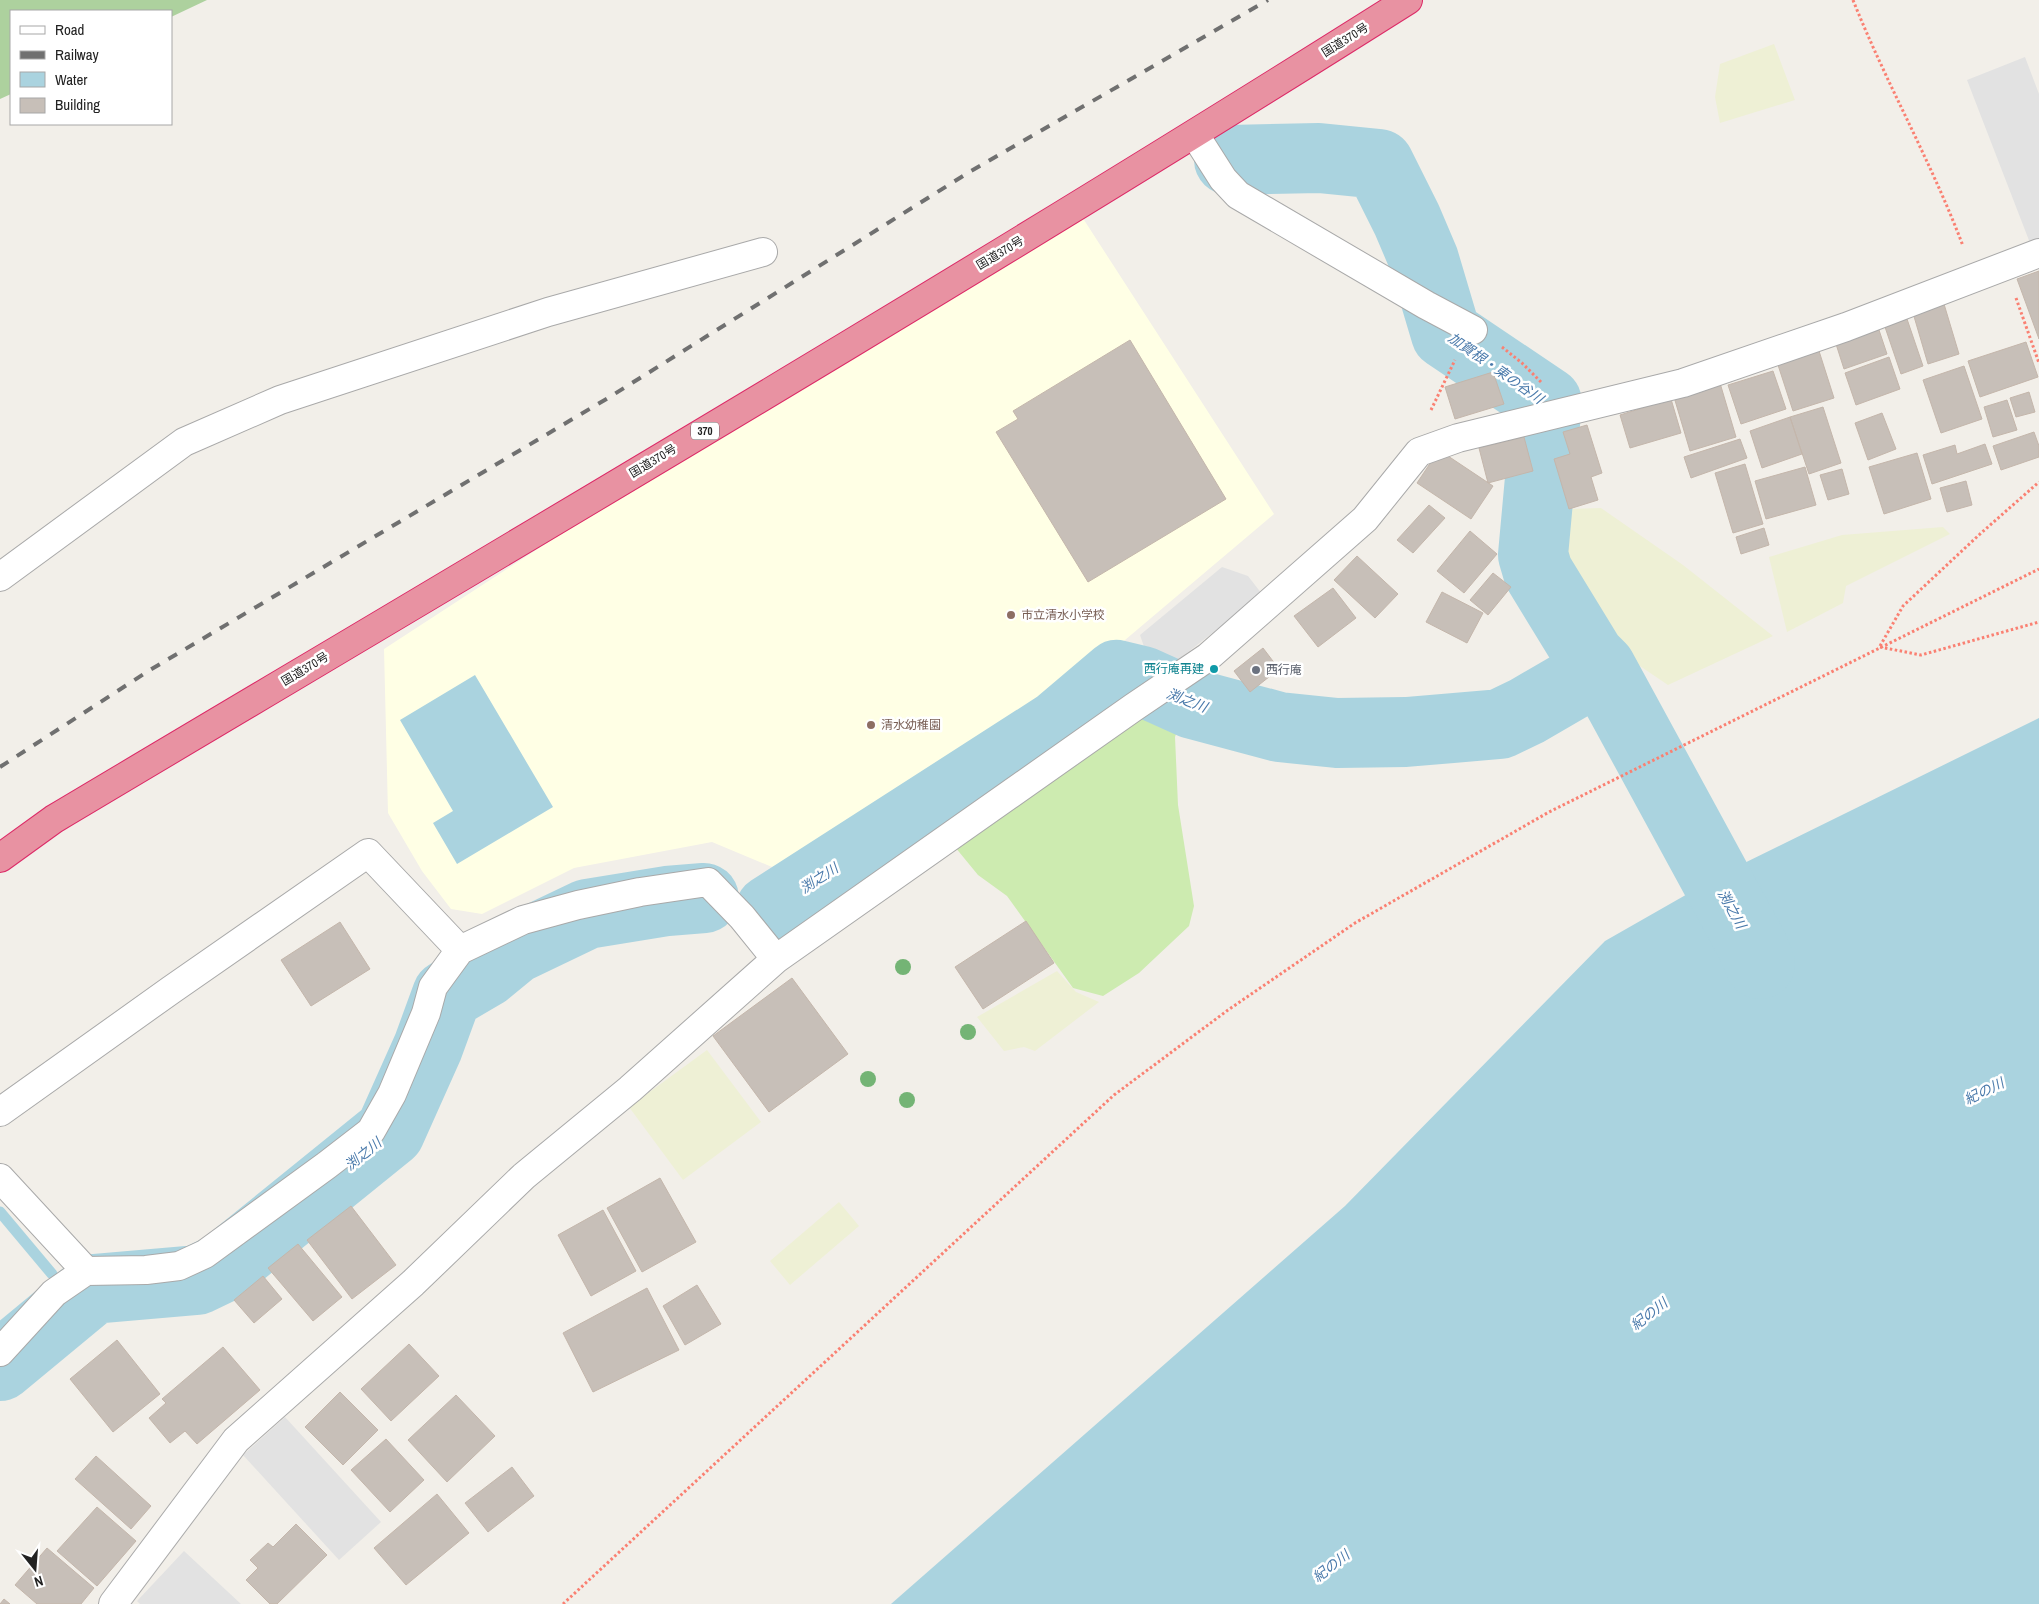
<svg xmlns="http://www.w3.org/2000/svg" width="2039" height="1604" font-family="'Archivo Narrow','Noto Sans JP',sans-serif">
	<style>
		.education { fill: #ffffe5 }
		.farmland { fill: #eef0d5 }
		.grass { fill: #cdebb0 }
		.forest { fill: #add19e }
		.parking { fill: #e2e2e2 }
		.water { fill: #aad3df }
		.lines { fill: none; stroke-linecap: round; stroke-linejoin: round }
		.stream { stroke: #aad3df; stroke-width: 11 }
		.river { stroke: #aad3df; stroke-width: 70 }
		.building { fill: #c7bfb8; stroke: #c4b6ab }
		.minor-casing { stroke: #a9a9a9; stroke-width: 30 }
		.highway-casing { stroke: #dc2a67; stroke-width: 30 }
		.path { stroke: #fa8072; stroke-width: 3; stroke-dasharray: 2.5 2.5; stroke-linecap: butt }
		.minor { stroke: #fff; stroke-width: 28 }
		.highway { stroke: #e892a2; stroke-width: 28 }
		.rail { stroke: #707070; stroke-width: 4; stroke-dasharray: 10 10; stroke-linecap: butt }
		.tree { fill: #74b475 }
		.education-dot { fill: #8d6e63; stroke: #fff; stroke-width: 2 }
		.culture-dot { fill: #0f9aa8; stroke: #fff; stroke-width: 2 }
		.worship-dot { fill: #6b7280; stroke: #fff; stroke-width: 2 }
		.labels { text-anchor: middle; stroke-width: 5; stroke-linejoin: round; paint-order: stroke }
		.shield { fill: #fff; stroke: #646464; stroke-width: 1 }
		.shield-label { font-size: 11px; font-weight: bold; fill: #222 }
		.street-label { font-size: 12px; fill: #222; stroke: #fff }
		.education-label { font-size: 12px; fill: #785e54; stroke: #fff; text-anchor: start }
		.culture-label { font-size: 12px; fill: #0d838f; stroke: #fff; text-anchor: end }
		.worship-label { font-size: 12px; fill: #5b616d; stroke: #fff; text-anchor: start }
		.water-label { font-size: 14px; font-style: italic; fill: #4a7aab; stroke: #fff }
	</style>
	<rect width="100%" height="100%" fill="#f2efe9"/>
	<path class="education" d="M1075,206l199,308 -162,137 -251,174 -89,42 -60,-25 -138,26 -92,46 -31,-5 -29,-38 -34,-58 -4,-164 515,-335z"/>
	<path class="farmland" d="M1774,44l21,56 -75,23 -5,-26 5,-33z
		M1550,492l19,17 32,-1 82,57 90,71 -105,49 -65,-44 -56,-73z
		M1943,527l7,7 -104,52 -3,17 -56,29 -18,-75 73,-22z
		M1057,971l19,21 23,10 -64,49 -11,-4 -20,4 -27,-34z
		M707,1050l54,72 -78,58 -54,-73z
		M839,1202l20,24 -69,59 -20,-24z"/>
	<path class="grass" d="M1152,711l13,10 14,4 -4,12 3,68 16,101 -5,20 -50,47 -36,23 -30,-8 -66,-92 -29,-21 -23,-28z"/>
	<path class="forest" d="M0,0h207l-36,17v-6h-160v83l-11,5z"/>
	<path class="parking" d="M2025,57l14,37v145l-9,4 -63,-163z
		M1222,567l26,9 14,18 -107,84 -15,-43z
		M285,1417l96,105 -42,38 -96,-105z
		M184,1551l57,53h-101l-3,-3z"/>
	<path class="water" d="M475,675l78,132 -96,57 -24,-41 20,-12 -53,-91z
		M2039,718v886h-1148l454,-398 260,-265 121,-69z"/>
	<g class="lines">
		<path class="stream" d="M0,1212l52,62"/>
		<path class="river" d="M1229,160l90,-2 60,6 28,56 17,40 22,74 101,68 -14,153 5,17 52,85 11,11 152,279 7,17
			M770,910l288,-185 59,-50 25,6 51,23 86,23 58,6 69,-1 94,-8 27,-13 74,-43
			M0,1366l93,-77 104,-9 25,-12 168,-136 38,-85 19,-52 39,-23 28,-23 73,-35 80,-13 37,-3"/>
	</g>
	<path class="building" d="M2039,271v68l-22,-60z
		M1944,304l15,50 -31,10 -15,-51z
		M1907,319l16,47 -22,8 -16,-47z
		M1879,330l8,24 -43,15 -8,-25z
		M1130,340l96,159 -138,83 -92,-150 22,-13 -5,-8z
		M2026,342l12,35 -58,20 -12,-36z
		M1819,351l15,47 -41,13 -15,-46z
		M1889,357l11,32 -44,16 -11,-32z
		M1964,366l18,53 -41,14 -18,-53z
		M1773,371l13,38 -45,15 -13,-39z
		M1493,372l11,32 -49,15 -10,-32z
		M1720,383l16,54 -46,14 -16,-54z
		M2029,392l6,20 -19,5 -6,-19z
		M1671,399l10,34 -51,15 -10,-33z
		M2007,400l10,30 -24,7 -9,-30z
		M1823,407l18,56 -32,11 -19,-57z
		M1882,413l14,36 -28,11 -13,-37z
		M1790,417l12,37 -40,14 -12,-37z
		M1587,425l15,48 -11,4 7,23 -29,9 -15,-50 16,-5 -7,-22z
		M2034,432l5,14v11l-38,13 -8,-24z
		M1524,437l9,34 -45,12 -9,-35z
		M1740,439l7,19 -56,20 -7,-21z
		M1985,444l7,20 -60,20 -9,-29 32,-10 2,9z
		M1439,450l54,36 -22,33 -54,-36z
		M1917,453l14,46 -47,15 -15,-47z
		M1745,464l18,60 -30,9 -18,-60z
		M1805,467l11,38 -50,14 -11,-38z
		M1842,469l7,25 -21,6 -8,-25z
		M1966,481l6,24 -25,7 -7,-24z
		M1429,505l16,13 -32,35 -16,-13z
		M1764,528l5,17 -28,9 -5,-17z
		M1470,531l27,23 -33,39 -27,-22z
		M1357,556l41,38 -23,24 -41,-38z
		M1493,573l18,14 -23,28 -18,-15z
		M1333,588l23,30 -38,29 -24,-31z
		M1442,592l41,21 -16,30 -41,-21z
		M1263,648l16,21 -29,23 -16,-21z
		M1026,921l28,42 -71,46 -28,-42z
		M340,922l30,47 -59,37 -30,-46z
		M792,978l56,76 -79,58 -56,-76z
		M660,1178l36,64 -54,30 -35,-64z
		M351,1206l45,59 -44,34 -45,-59z
		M603,1210l33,61 -45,25 -33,-61z
		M298,1244l44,53 -29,24 -45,-53z
		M263,1276l19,23 -28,24 -20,-23z
		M697,1285l24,39 -36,21 -22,-39z
		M647,1288l32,62 -86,42 -30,-59z
		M117,1340l43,54 -47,38 -43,-53z
		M409,1344l30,32 -48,45 -30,-32z
		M223,1347l37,43 -63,54 -12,-13 -15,12 -21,-25 17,-15 -4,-4z
		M340,1392l38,38 -35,35 -38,-38z
		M456,1395l39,41 -48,46 -39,-42z
		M386,1439l38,41 -34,32 -39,-42z
		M96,1456l55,50 -20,23 -56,-50z
		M512,1467l22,29 -46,36 -23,-29z
		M437,1494l32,39 -63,52 -32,-37z
		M97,1507l39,34 -39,45 -40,-35z
		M296,1524l31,31 -50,49h-7l-24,-24 12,-12 -8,-8 18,-17 5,4z
		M47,1548l47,40 -13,16h-44l-22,-19z
		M4,1599l6,5h-10z"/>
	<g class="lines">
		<defs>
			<path id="minor" d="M1195,135l28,44 15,16 188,110 47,25
				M0,577l184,-135 96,-42 268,-88 215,-60
				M0,1112l171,-122 197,-137 92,97
				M0,1178l86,93
				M0,1352l54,-59 32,-22 60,-1 33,-4 26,-12 122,-89 44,-34 21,-37 34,-81 7,-26 27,-37 63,-30 55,-15 62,-13 68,-10 34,35 34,42
				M113,1604l123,-164 177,-157 111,-107 106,-87 146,-130 358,-252 74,-50 157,-138 54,-67 39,-14 225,-55 163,-56 193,-74"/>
			<path id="highway" d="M0,858l54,-39c453,-270 908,-537 1354,-819"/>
		</defs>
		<use href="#minor" class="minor-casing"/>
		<use href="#highway" class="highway-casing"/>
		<path class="path" d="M1853,0c33,83 78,161 110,246
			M2016,298l23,65
			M1502,347l20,16 20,20
			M1431,410l24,-50
			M1880,646l23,-40 77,-72 59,-52
			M1880,647l41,8 118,-33
			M563,1604l551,-509 114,-85 127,-87 194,-111 490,-243"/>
		<use href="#minor" class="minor"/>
		<use href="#highway" class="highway"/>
		<path class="rail" d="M0,767l150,-97 458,-272 363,-227 297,-171"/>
	</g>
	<g class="tree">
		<circle cx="903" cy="967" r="8"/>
		<circle cx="968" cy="1032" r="8"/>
		<circle cx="868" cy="1079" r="8"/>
		<circle cx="907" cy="1100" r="8"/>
	</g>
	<g class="education-dot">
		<circle cx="1011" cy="615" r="5"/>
		<circle cx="871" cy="725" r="5"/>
	</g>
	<circle class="culture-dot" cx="1214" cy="669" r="5"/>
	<circle class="worship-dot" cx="1256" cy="670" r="5"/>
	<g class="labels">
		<rect class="shield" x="691" y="422.5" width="28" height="17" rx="4"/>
		<g class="shield-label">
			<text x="705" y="435">370</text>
		</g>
		<g class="street-label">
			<text transform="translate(1345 40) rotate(-32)" y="4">国道370号</text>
			<text transform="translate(1000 253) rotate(-31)" y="4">国道370号</text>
			<text transform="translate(653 461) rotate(-31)" y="4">国道370号</text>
			<text transform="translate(305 669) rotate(-31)" y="4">国道370号</text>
		</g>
		<g class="education-label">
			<text x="1021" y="619">市立清水小学校</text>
			<text x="881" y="729">清水幼稚園</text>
		</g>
		<g class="culture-label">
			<text x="1204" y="673">西行庵再建</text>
		</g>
		<g class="worship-label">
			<text x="1266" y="674">西行庵</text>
		</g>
		<g class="water-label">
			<text transform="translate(1496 368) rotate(35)" y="5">加賀根・東の谷川</text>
			<text transform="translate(1187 700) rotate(21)" y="5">渕之川</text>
			<text transform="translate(819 878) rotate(-33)" y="5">渕之川</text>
			<text transform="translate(1732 909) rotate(61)" y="5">渕之川</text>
			<text transform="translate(1984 1091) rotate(-26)" y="5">紀の川</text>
			<text transform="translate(363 1154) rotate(-39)" y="5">渕之川</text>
			<text transform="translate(1649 1314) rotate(-38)" y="5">紀の川</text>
			<text transform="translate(1331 1566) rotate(-38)" y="5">紀の川</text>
		</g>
	</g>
	<rect x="10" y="10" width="162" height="115" fill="#ffffff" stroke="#a7a7a7"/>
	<rect x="20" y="26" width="25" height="8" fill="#ffffff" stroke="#a7a7a7"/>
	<text x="55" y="35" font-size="15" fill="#222222">Road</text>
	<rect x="20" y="51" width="25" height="8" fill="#707070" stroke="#a7a7a7"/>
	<text x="55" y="60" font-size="15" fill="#222222">Railway</text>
	<rect x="20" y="72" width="25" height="15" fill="#aad3df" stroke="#a7a7a7"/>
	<text x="55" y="85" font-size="15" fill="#222222">Water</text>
	<rect x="20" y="98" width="25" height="15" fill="#c7bfb8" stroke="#a7a7a7"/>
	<text x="55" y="110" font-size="15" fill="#222222">Building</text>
	<g transform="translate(35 1569) rotate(163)" stroke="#ffffff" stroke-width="4" paint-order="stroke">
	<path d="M0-4L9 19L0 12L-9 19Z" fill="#222222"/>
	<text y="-8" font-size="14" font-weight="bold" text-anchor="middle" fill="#222222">N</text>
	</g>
</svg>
